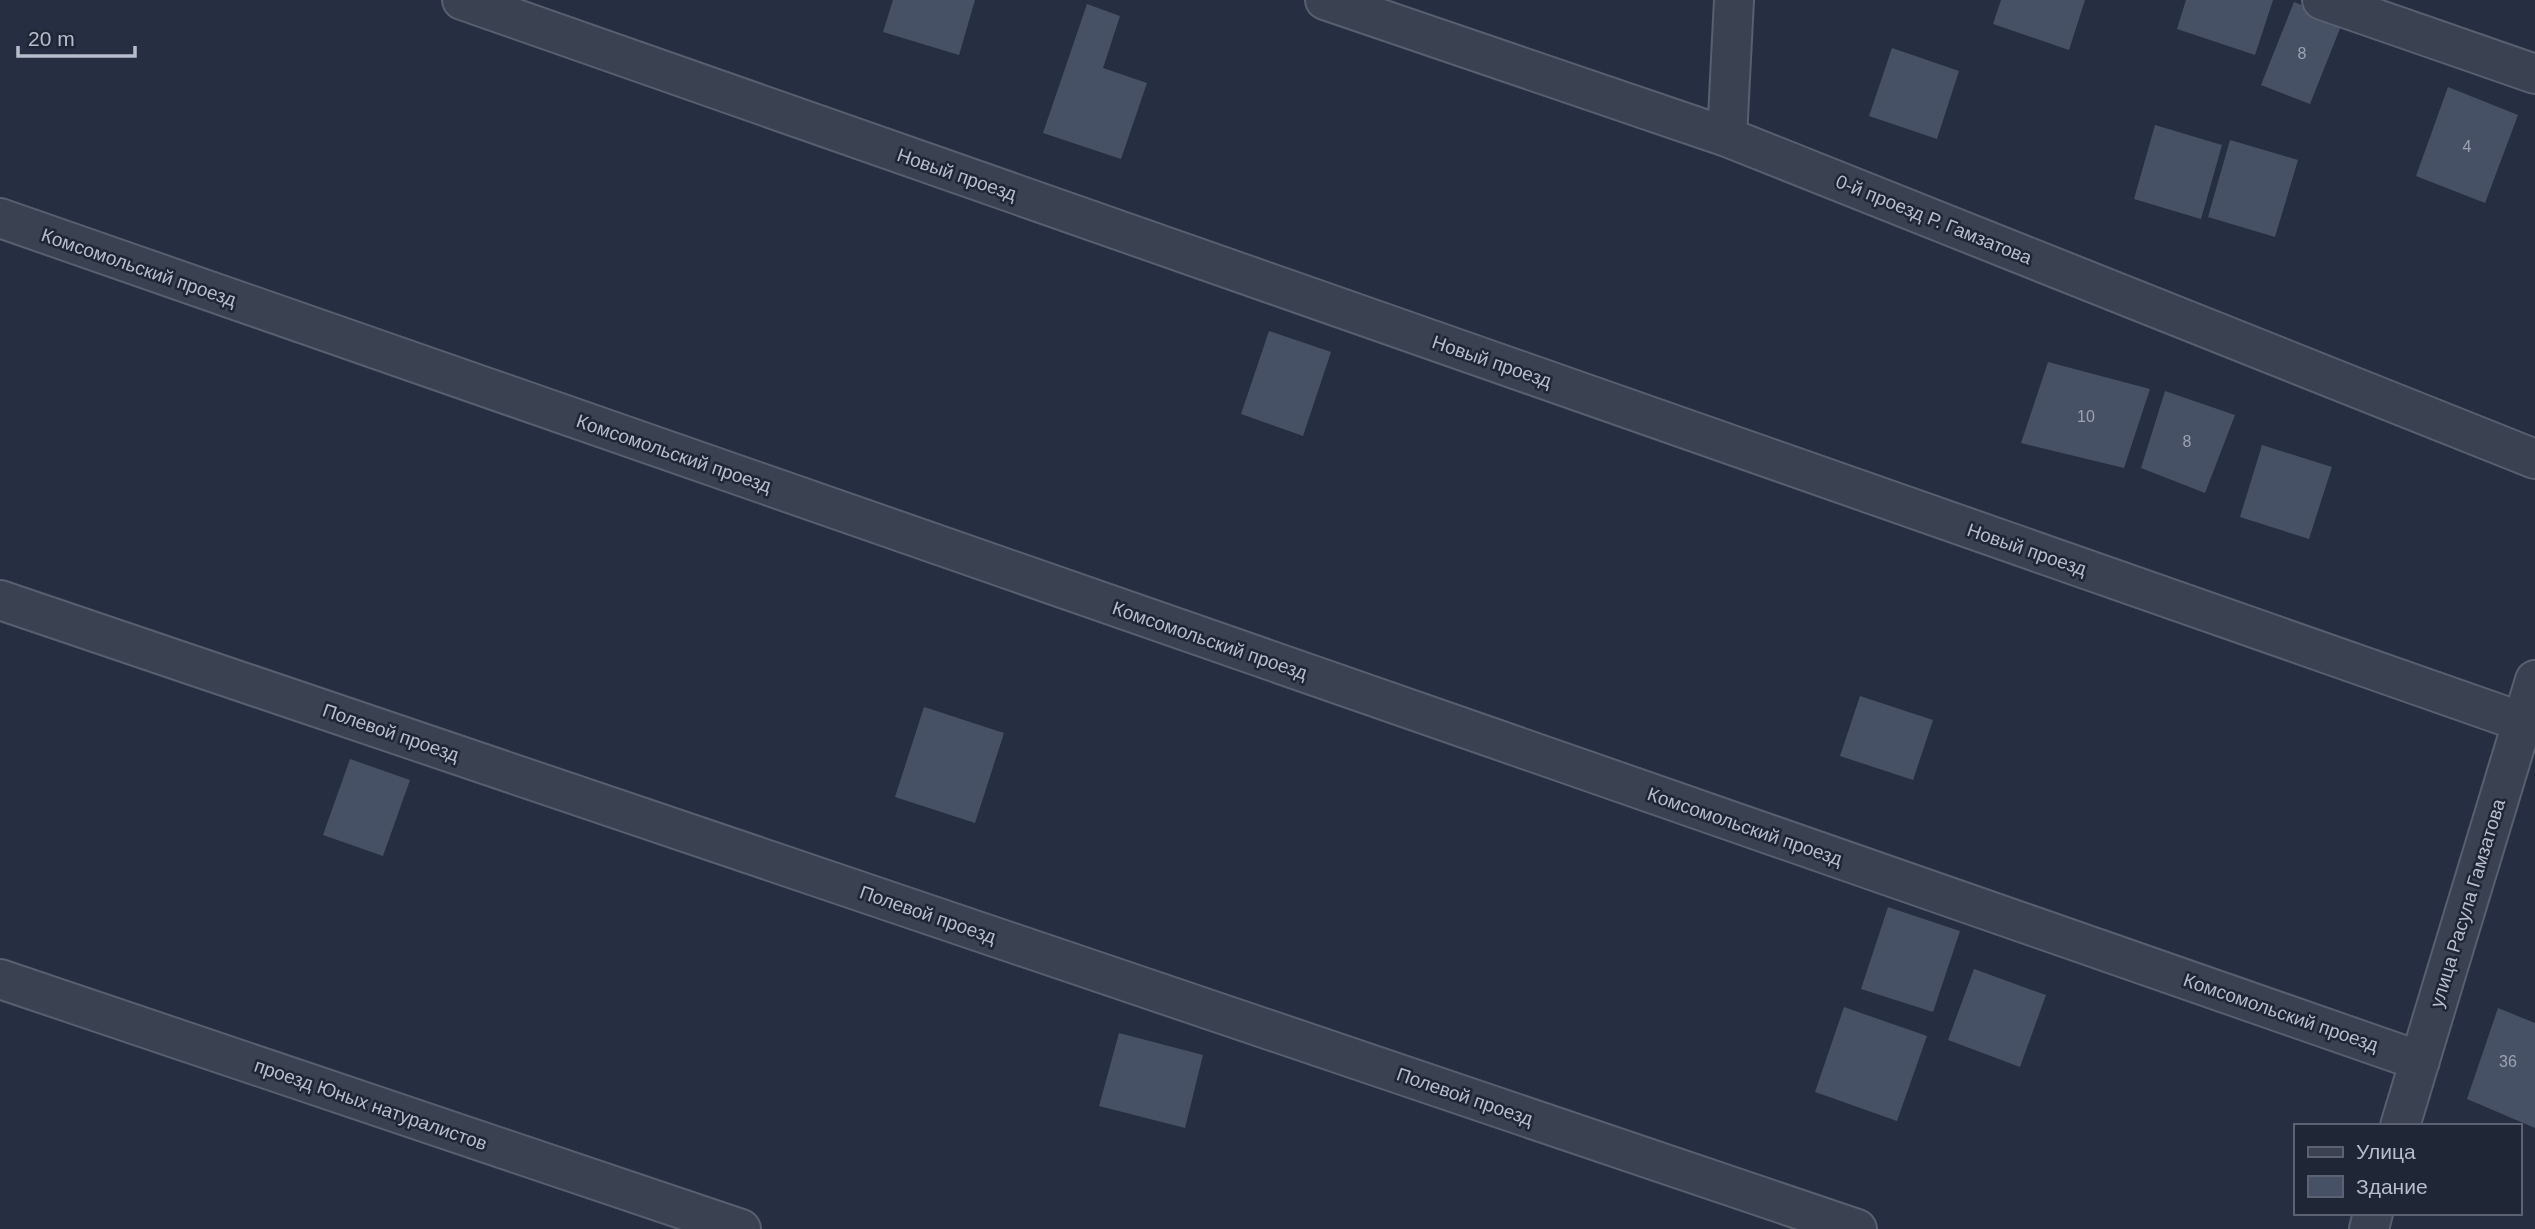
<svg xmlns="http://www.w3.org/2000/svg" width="2535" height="1229" font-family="Arial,sans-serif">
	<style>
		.building { fill: #475165 }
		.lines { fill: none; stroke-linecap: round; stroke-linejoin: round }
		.minor-casing { stroke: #585f6e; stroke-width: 42 }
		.minor { stroke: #3a4151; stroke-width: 38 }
		.labels { text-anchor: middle; stroke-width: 5; stroke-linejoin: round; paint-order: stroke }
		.number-label { font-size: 16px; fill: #9ba2b2 }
		.street-label { font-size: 19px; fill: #b7bdcb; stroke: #1f2636 }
	</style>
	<rect width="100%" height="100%" fill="#262f41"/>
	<path class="building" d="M893,0h82l-16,55 -76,-23z
		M2001,0h84l-16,50 -76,-26z
		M2186,0h87l-18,55 -78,-26z
		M2294,2l49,19 -33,83 -49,-19z
		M1087,4l33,12 -17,52 44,15 -26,76 -78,-26z
		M1892,48l67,23 -22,68 -68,-23z
		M2448,87l70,28 -33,88 -69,-27z
		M2155,125l67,20 -21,74 -67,-20z
		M2230,140l68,20 -23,77 -67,-20z
		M1269,331l62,21 -28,84 -62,-22z
		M2048,362l102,27 -26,79 -103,-25z
		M2165,391l70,24 -30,78 -64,-25z
		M2262,445l70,22 -23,72 -69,-22z
		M1860,696l73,24 -20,60 -73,-24z
		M924,707l80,26 -29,90 -80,-26z
		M350,759l60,21 -27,76 -60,-21z
		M1888,907l72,24 -27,81 -72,-23z
		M1974,969l72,26 -26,72 -72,-27z
		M1844,1007l83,29 -30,85 -82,-29z
		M2498,1008l37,15v105l-68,-29z
		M1119,1033l84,22 -18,73 -86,-22z"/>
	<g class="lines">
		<defs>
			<path id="minor" d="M462,0l2060,722
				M1325,0l402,137 808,322
				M2322,0l213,74
				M1727,137l7,-137
				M0,218l2420,843
				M0,600l1857,629
				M0,979l741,250
				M2400,1126l135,-446
				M2369,1229l4,-16"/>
		</defs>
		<use href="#minor" class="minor-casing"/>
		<use href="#minor" class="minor"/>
	</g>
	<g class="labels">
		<g class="number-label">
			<text x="2302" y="59">8</text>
			<text x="2467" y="152">4</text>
			<text x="2086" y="422">10</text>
			<text x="2187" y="447">8</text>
			<text x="2508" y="1067">36</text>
		</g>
		<g class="street-label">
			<text transform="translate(957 174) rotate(19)" y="7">Новый проезд</text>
			<text transform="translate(1934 219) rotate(22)" y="7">0-й проезд Р. Гамзатова</text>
			<text transform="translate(139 267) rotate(19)" y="7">Комсомольский проезд</text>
			<text transform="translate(1492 361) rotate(19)" y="7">Новый проезд</text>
			<text transform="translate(674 453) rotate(19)" y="7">Комсомольский проезд</text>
			<text transform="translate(2027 549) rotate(19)" y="7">Новый проезд</text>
			<text transform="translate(1210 640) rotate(19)" y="7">Комсомольский проезд</text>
			<text transform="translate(391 732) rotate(19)" y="7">Полевой проезд</text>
			<text transform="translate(1745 826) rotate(19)" y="7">Комсомольский проезд</text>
			<text transform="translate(2467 903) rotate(-73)" y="7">улица Расула Гамзатова</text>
			<text transform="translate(928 914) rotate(19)" y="7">Полевой проезд</text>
			<text transform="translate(2281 1012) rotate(19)" y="7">Комсомольский проезд</text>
			<text transform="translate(1465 1096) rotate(19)" y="7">Полевой проезд</text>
			<text transform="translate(371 1104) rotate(19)" y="7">проезд Юных натуралистов</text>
		</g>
	</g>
	<rect x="2294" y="1124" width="228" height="91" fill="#1f2636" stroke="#5c6272" stroke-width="2"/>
	<rect x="2308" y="1147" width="35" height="10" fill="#3a4151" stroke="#5c6272" stroke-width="2"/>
	<text x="2356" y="1159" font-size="21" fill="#b7bdcb">Улица</text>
	<rect x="2308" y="1176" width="35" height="21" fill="#475165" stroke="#5c6272" stroke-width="2"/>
	<text x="2356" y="1194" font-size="21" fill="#b7bdcb">Здание</text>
	<path d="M18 46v10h117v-10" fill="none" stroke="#b7bdcb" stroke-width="3.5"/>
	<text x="28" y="46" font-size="21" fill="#b7bdcb" stroke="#1f2636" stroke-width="5" paint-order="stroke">20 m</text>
</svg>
